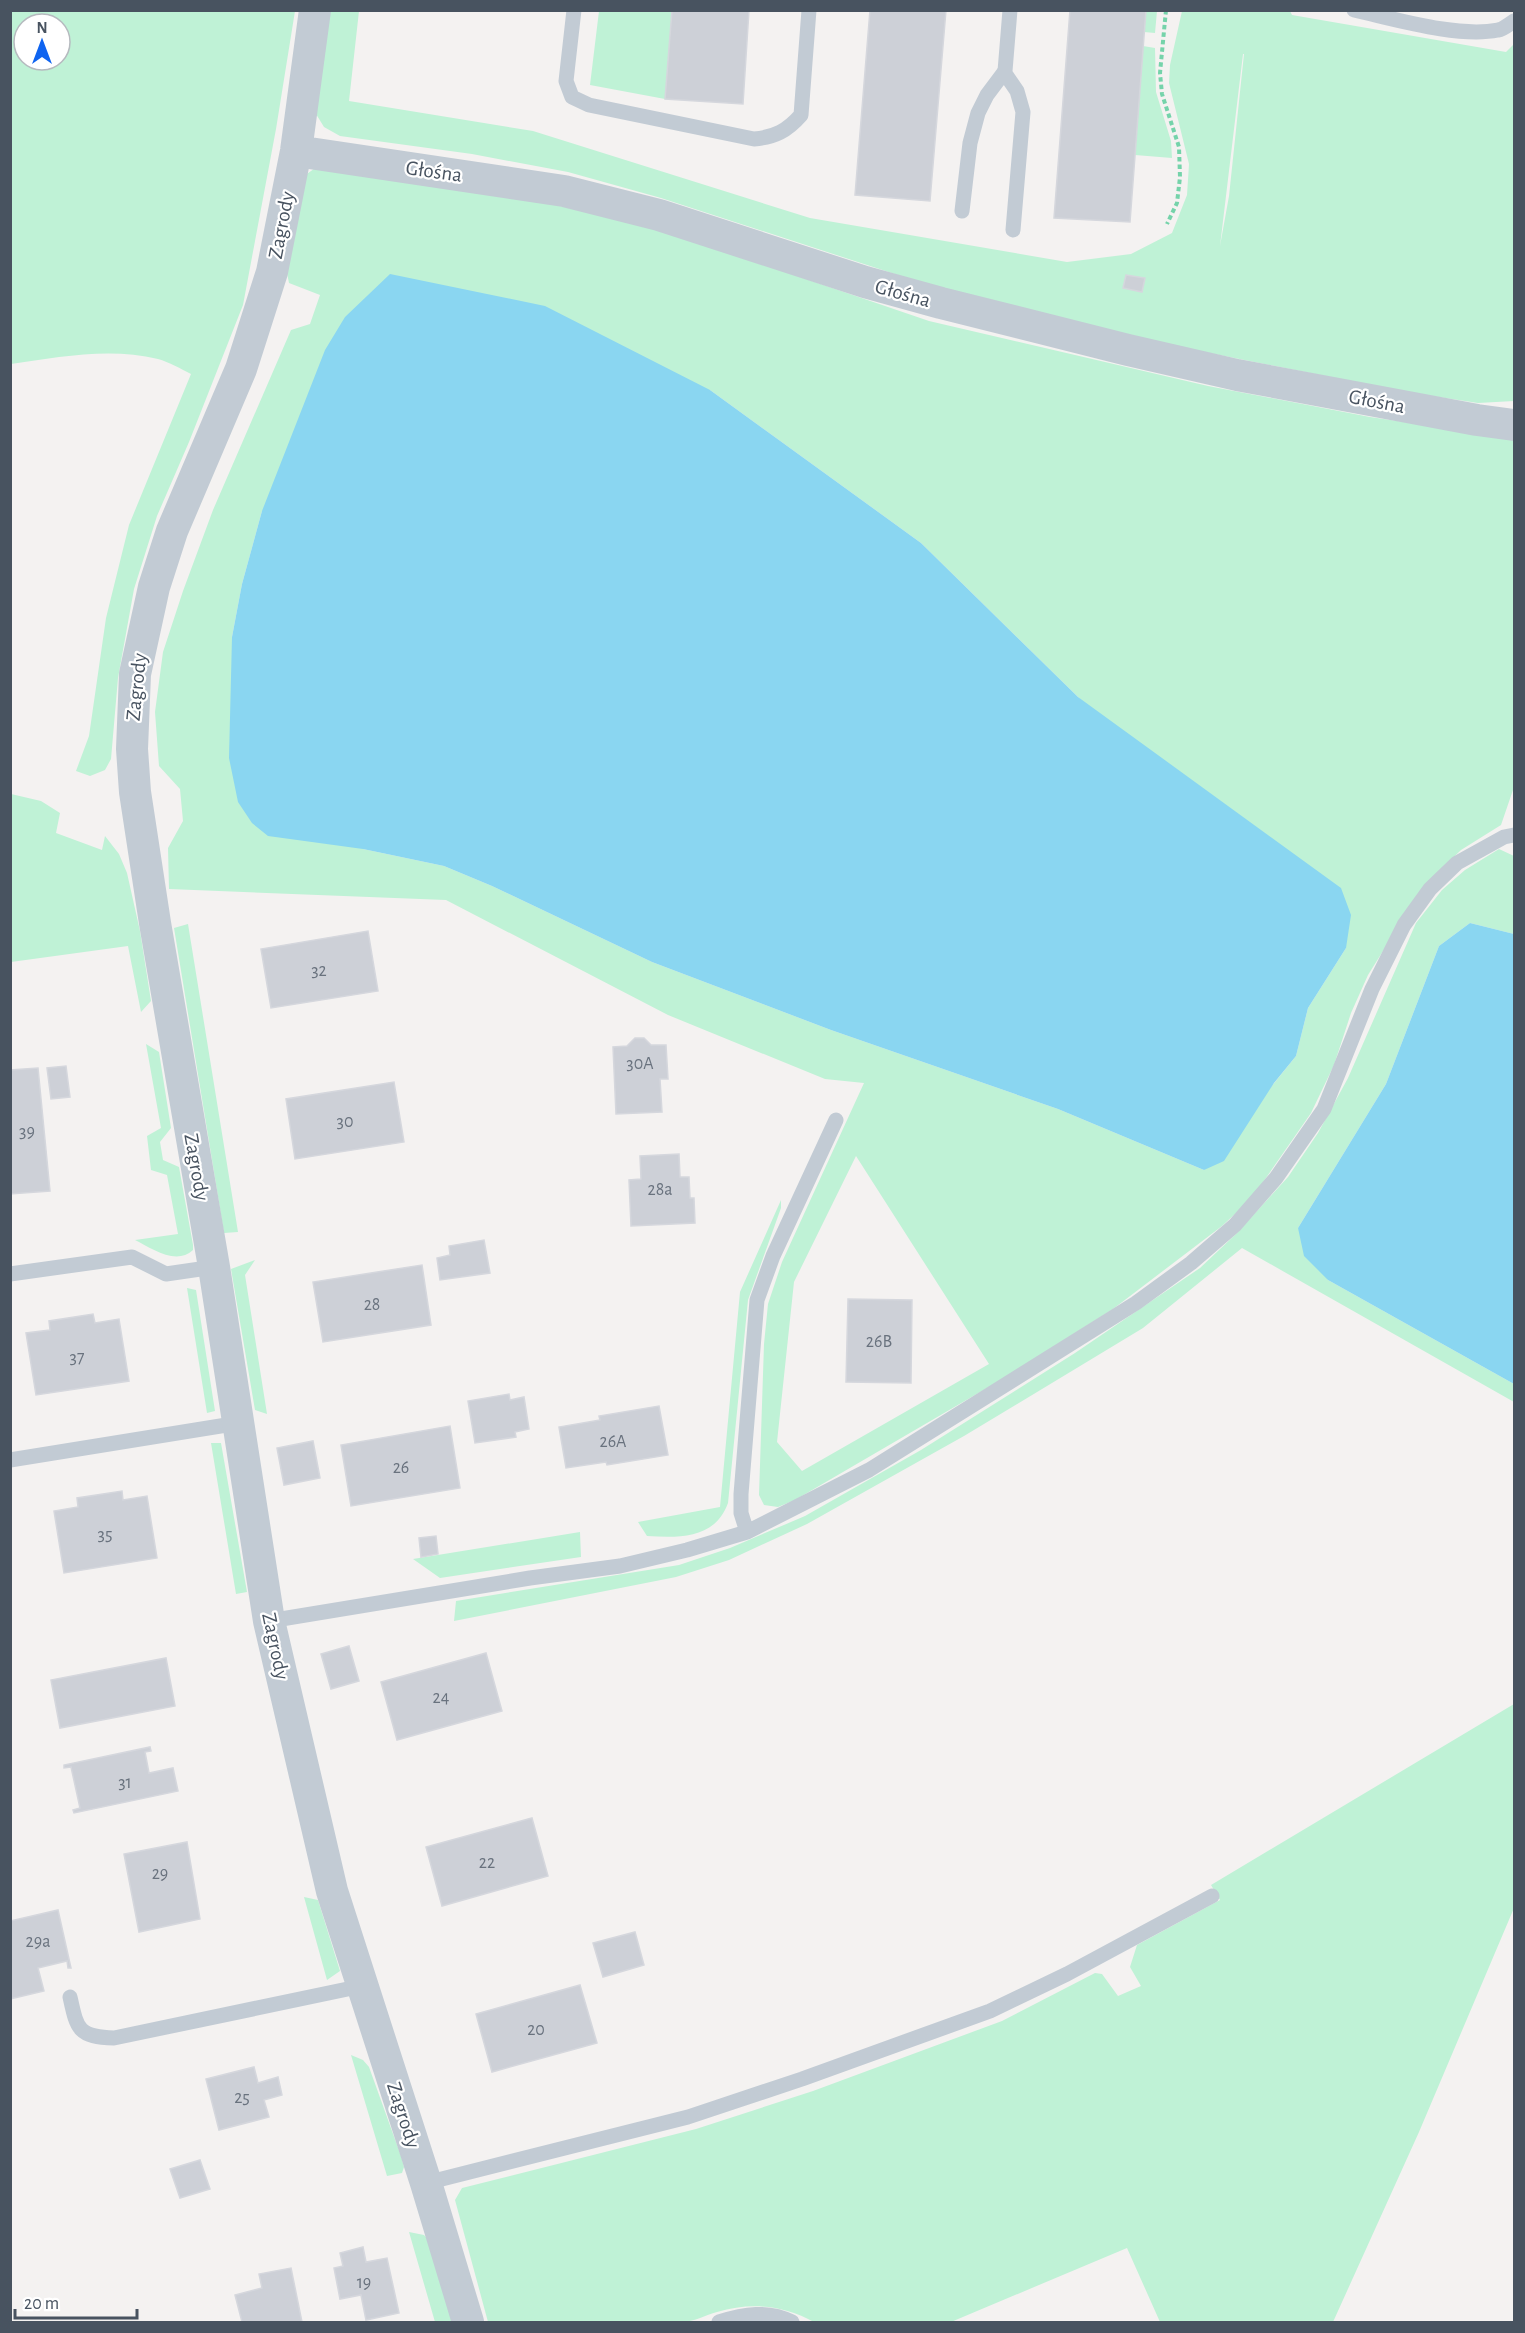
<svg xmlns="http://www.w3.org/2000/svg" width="1525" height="2333" font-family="'Alegreya Sans',sans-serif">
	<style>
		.green { fill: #bff2d6; fill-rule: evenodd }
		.water { fill: #8ad6f1 }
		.building { fill: #cdd0d7; stroke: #d5d7dd; stroke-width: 1.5 }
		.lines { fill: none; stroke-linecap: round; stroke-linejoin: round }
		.path { stroke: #75d3aa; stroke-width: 4; stroke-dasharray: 4.5 3; stroke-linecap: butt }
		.service { stroke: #c2cbd4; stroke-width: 15 }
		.minor { stroke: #c2cbd4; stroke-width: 32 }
		.labels { text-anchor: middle; stroke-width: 4.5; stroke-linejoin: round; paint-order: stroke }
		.number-label { font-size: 18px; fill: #69727e }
		.street-label { font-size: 21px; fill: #485360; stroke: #fff }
	</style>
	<rect width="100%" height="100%" fill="#f4f2f1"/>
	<path class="green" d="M10,11h285l-19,118 -33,176 -54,137 -32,74 -23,73 -16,89 -7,81 -6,11 -15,6 -14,-5 13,-35 17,-118 23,-93 62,-151c-10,-5 -22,-12 -33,-15 -48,-12 -100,-2 -147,5zM24,24h36v36h-36z
		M330,11h29l-10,90 184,30 277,87 257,44 64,-8 41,-21 15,-38 2,-31 -20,-81 1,-18 12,-54h108l2,4 214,37 8,-8v357l-36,2 -72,-11 -272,-54 -190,-48 -283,-92 -93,-26 -96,-18 -132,-18 -16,-9 -8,-13zM1244,54l-15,142 -9,50 23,-192z
		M599,11h73l-7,88 -75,-14z
		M1146,11h11l-2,22 -11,-1z
		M1143,46l12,2 1,44 15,49 1,17 -37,-3z
		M318,166l238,39 103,24 270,92 279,65 162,31 144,21v349l-13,38 -40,25 -38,37 -55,88 -17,38 -17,52 -23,48 -59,85 -30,28 -109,83 -114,72 -204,119 -17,7 -14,-2 -5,-10 5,-151 4,-40 14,-42 82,-179 -39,-4 -157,-64 -222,-115 -277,-11 -1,-41 15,-27 -3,-32 -21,-23 -4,-54 8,-60 20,-61 30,-81 78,-180 19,-6 10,-29 -31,-12 -3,-15 18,-92zM710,390l211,153 157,154 268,251 -38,60 -12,48 -92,114 -146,-61 -227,-79 -179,-68 -160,-76 -48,-20 -81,-17 -131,-212 10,-53 20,-73zM856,1156l133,208 -187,107 -25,-29 17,-160z
		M11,794l30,7 19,12 -4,20 46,17 3,-14 14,18 8,19 13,58 11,70 -10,11 -13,-66 -117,16z
		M1499,849l15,7v78l-44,-11 -31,23 -53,138 -88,144 30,52 186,104v18l-272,-154 -99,80 -179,108 -157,88 -78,36 -53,17 -222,44 2,-20 223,-36 51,-17 75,-32 116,-66 154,-97 125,-85 37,-35 51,-56 30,-44 30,-55 68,-155 26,-33 23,-20z
		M188,924l50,308 -14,1 -50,-305z
		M146,1044l13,8 12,76 -11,14 3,18 16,7 14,78v5c-17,16 -42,-2 -58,-10l43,-6 -11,-59 -16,-5 -4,-34 14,-8z
		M781,1200v8l-33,92 -20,203c-13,36 -48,35 -81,33l-9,-14 82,-15 20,-215z
		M255,1260l-10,15 22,139 -12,-4 -24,-141z
		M187,1288l9,2 19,121 -8,2z
		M211,1443h10l26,149 -11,2z
		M580,1532l1,25 -141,21 -27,-19z
		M1514,1704v204l-95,224 -86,190h-173l-33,-74 -176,74h-137c-31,-17 -63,-20 -97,-10 -11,3 -24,10 -35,10 -65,3 -129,0 -194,0l-33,-122 7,-12 234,-59 117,-38 189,-70 93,-48 7,1 16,22 23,-10 -11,-19 7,-22 83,-45 -9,-15z
		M304,1897l14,3 22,71 -13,9z
		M351,2055l12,5 6,7 32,89 3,11 -2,6 -15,3z
		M409,2232l15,3 9,10 20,77h-18z"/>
	<path class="water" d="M390,274l155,32 165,84 211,153 157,154 263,191 10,27 -5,33 -38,60 -12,48 -22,27 -50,78 -20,9 -146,-61 -227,-79 -179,-68 -160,-76 -48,-20 -81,-17 -95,-13 -16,-13 -14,-21 -9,-44 3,-121 10,-53 20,-73 63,-161 20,-33z
		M1470,923l44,11v450l-186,-104 -24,-24 -6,-28 88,-144 53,-138z"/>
	<path class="building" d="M672,10h77l-6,94 -78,-5z
		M870,10h76l-16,191 -75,-6z
		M1070,10h76l-16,212 -76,-4z
		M1126,275l19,3 -3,14 -19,-4z
		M368,931l10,60 -107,17 -10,-59z
		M635,1038h9l7,7h15l2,34h-8l2,33 -46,2 -3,-67 14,-1z
		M66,1066l4,31 -19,2 -4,-31z
		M38,1068l12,123 -40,3v-124z
		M394,1082l10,60 -109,17 -9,-60z
		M679,1154l1,23h9l1,21h4l1,25 -64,3 -2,-46 12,-1 -1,-23z
		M484,1240l6,33 -50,7 -3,-22 13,-3 -1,-9z
		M422,1265l9,60 -108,17 -10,-60z
		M848,1299l64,1 -1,83 -65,-1z
		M93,1314l2,9 24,-4 10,62 -93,14 -10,-62 24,-3 -1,-9z
		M509,1394l1,6 14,-3 5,32 -14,3 1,5 -41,6 -7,-42z
		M659,1406l9,49 -61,10 -1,-3 -40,6 -7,-41 41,-7 -1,-4z
		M450,1426l10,62 -109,18 -10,-61z
		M313,1441l7,37 -36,7 -7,-37z
		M122,1491l1,9 24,-4 10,62 -93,15 -10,-62 24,-4 -1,-9z
		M436,1536l2,18 -17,3 -2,-19z
		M349,1646l10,35 -28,8 -10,-35z
		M486,1653l16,58 -105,29 -16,-58z
		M166,1658l9,48 -115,22 -9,-48z
		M150,1747l1,4 -6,1 4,21 24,-5 5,23 -104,22 -1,-3 7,-2 -9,-41 -7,1v-3z
		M532,1818l16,58 -106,30 -16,-59z
		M187,1842l13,77 -61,13 -15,-78z
		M58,1910l13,58h-3l-1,-7 -29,7 6,23 -34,8v-78z
		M635,1932l9,33 -41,12 -10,-34z
		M580,1985l17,58 -105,29 -16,-58z
		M254,2067l4,16 20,-6 4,18 -18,5 5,17 -50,13 -13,-51z
		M200,2160l10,29 -30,9 -10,-29z
		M363,2247l3,15 21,-4 12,55 -33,7 -5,-25 -21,4 -6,-31 9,-2 -3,-13z
		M291,2268l11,54h-60l-7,-27 27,-7 -3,-14z"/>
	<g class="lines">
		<path class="path" d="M1166,10l-6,63 2,21 17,53 1,30 -3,26 -10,21"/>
		<path class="service" d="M574,10l-8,71 6,16 17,8 165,34c21,-2 33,-8 47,-24l8,-105
			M1354,10c41,9 104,28 144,20 6,-1 11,-6 16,-9
			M1004,72l13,19 6,21 -10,118
			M962,211l8,-68 8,-30 9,-18 18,-24 5,-61
			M10,1274l122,-17 34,17 48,-7
			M10,1460l229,-37
			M747,1532l-6,-19v-19l16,-194 16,-44 63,-136
			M269,1621l261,-43 90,-12 67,-16 60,-18 122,-62 267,-167 55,-40 44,-38 41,-47 48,-69 48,-120 32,-64 26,-36 27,-26 47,-26 10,-2
			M70,1997c7,32 8,40 44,41l248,-52
			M426,2183l262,-66 114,-38 188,-68 77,-37 145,-78
			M719,2322c25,-8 49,-12 73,0"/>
		<path class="minor" d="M315,10l-19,141 -24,121 -31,97 -69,162 -18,56 -19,87 -3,75 3,43 20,131 59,344 55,354 63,270 94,292 42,139
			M296,151l268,40 95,24 206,67 76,21 187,47 109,25 240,45 37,5"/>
	</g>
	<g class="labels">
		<g class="number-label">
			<text x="319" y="976">32</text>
			<text x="640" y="1069">30A</text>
			<text x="345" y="1127">30</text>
			<text x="27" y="1137">39</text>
			<text x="660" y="1195">28a</text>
			<text x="372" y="1310">28</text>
			<text x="879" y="1347">26B</text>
			<text x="77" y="1363">37</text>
			<text x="613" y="1447">26A</text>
			<text x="401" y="1473">26</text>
			<text x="105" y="1540">35</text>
			<text x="441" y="1703">24</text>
			<text x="125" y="1788">31</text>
			<text x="487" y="1868">22</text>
			<text x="160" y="1879">29</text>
			<text x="38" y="1947">29a</text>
			<text x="536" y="2035">20</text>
			<text x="242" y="2103">25</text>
			<text x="364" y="2288">19</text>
		</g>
		<g class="street-label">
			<text transform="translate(434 171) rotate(8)" y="7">Głośna</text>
			<text transform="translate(281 225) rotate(-79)" y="7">Zagrody</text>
			<text transform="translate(903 293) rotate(16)" y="7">Głośna</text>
			<text transform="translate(1377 401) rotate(11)" y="7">Głośna</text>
			<text transform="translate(136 687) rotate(-84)" y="7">Zagrody</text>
			<text transform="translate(197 1167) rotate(80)" y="7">Zagrody</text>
			<text transform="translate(276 1646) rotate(78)" y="7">Zagrody</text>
			<text transform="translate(404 2115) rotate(72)" y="7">Zagrody</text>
		</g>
	</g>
	<rect width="1525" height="2333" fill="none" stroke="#485360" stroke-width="24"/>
	<g transform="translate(42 42)"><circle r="28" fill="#ffffff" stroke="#b6babf" stroke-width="1.5"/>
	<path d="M0-4.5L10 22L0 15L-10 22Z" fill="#0f64f0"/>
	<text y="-9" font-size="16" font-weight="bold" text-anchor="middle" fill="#485360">N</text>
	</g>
	<path d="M15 2309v9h122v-9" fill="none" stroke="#485360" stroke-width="3"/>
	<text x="24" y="2309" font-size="18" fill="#485360" stroke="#ffffff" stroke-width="4.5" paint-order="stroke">20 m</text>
</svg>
